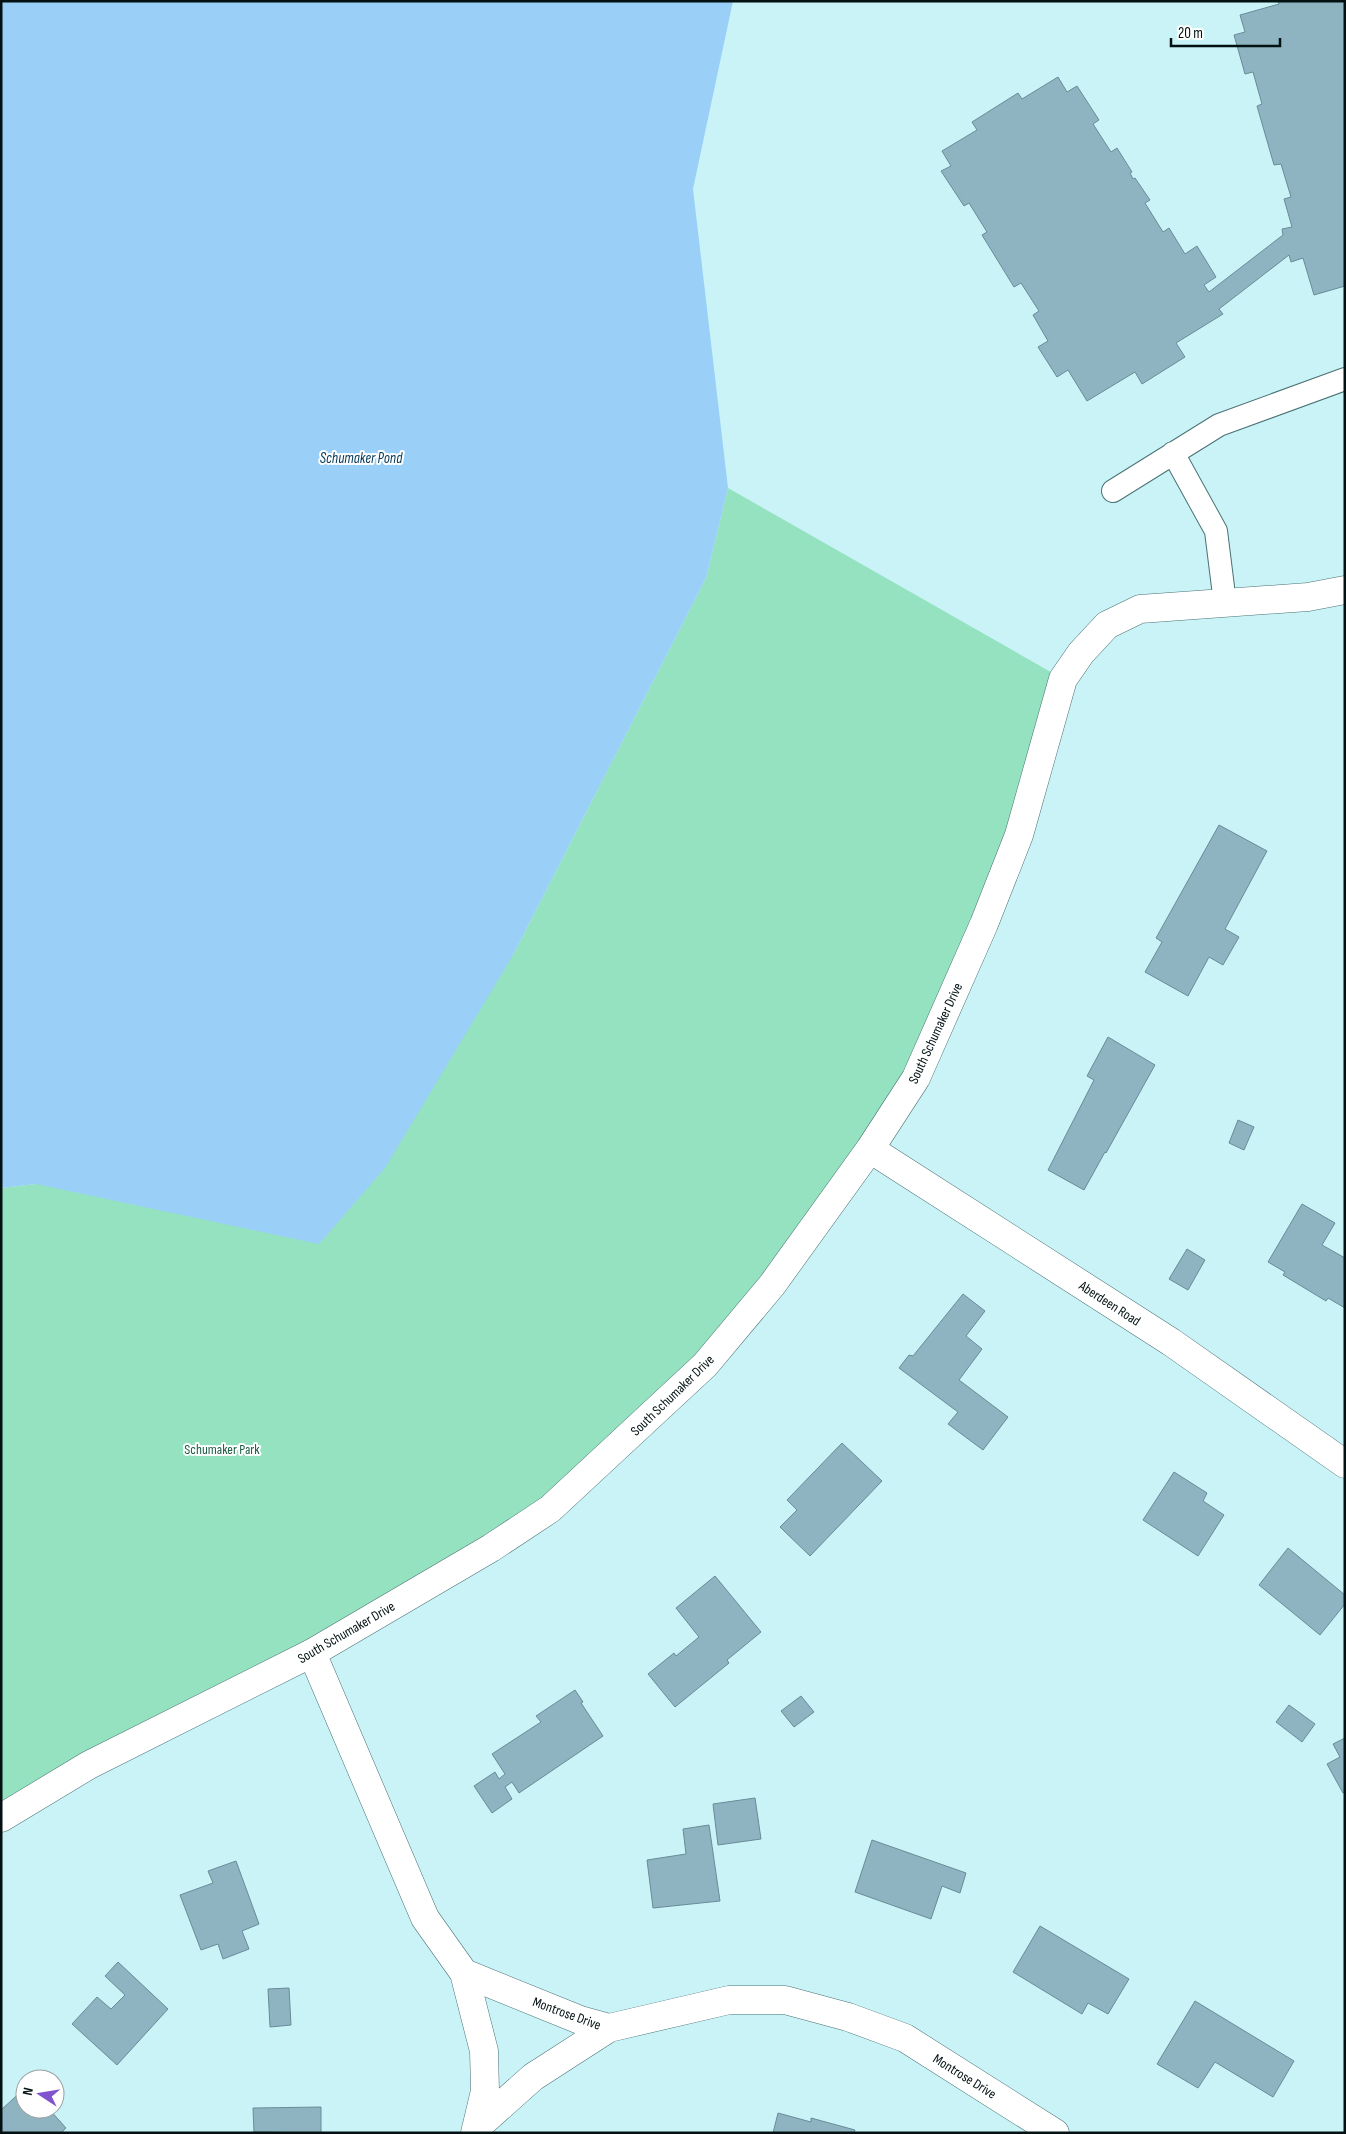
<svg xmlns="http://www.w3.org/2000/svg" width="1346" height="2134" font-family="'Sofia Sans Condensed',sans-serif">
	<style>
		.green { fill: #94e2bf }
		.water { fill: #9ad0f7 }
		.building { fill: #8fb4c1; stroke: #688c98 }
		.lines { fill: none; stroke-linecap: round; stroke-linejoin: round }
		.lane-casing { stroke: #4b7275; stroke-width: 24 }
		.street-casing { stroke: #4b7275; stroke-width: 29 }
		.lane { stroke: #fff; stroke-width: 22 }
		.street { stroke: #fff; stroke-width: 28 }
		.labels { text-anchor: middle; stroke-width: 4; stroke-linejoin: round; paint-order: stroke }
		.street-label { font-size: 14px; fill: #031113; stroke: #fff }
		.park-label { font-size: 14px; fill: #1b5c44; stroke: #fff }
		.water-label { font-size: 15px; font-style: italic; fill: #003857; stroke: #fff }
	</style>
	<rect width="100%" height="100%" fill="#c9f3f7"/>
	<path class="green" d="M728,488l335,191 -147,399 -144,207 -222,224 -549,312v-633l35,-4 477,-229 193,-377z"/>
	<path class="water" d="M1,1h732l-40,188 35,299 -22,90 -193,377 -128,213 -66,76 -283,-60 -35,4z"/>
	<path class="building" d="M1278,1h67v285l-31,9 -11,-37 -12,4 -2,-7 -70,54 4,5 -47,29 9,14 -43,27 -7,-12 -48,29 -19,-31 -11,7 -19,-30 10,-6 -15,-26 6,-4 -18,-28 -7,4 -32,-52 5,-3 -18,-29 -5,3 -23,-35 10,-5 -9,-15 35,-21 -5,-8 46,-29 4,6 36,-22 9,15 10,-6 22,34 -6,4 18,28 6,-4 15,24 -2,1 3,6 2,-1 15,22 -5,3 18,29 6,-4 16,26 12,-8 19,31 -12,8 5,7 74,-57 -1,-6 10,-2 -8,-28 7,-2 -10,-33 -7,1 -17,-59 5,-2 -9,-32 -8,2 -11,-39 11,-3 -5,-17 39,-11z
		M1219,825l48,26 -42,78 14,8 -16,28 -14,-8 -21,39 -43,-24 17,-30 -6,-4z
		M1108,1037l47,28 -49,88 -1,-1 -21,38 -36,-20 46,-90 -7,-4z
		M1238,1120l16,7 -10,23 -15,-7z
		M1302,1204l33,19 -13,22 23,13v50l-17,-10 -2,3 -43,-26 2,-3 -17,-10z
		M1187,1249l18,11 -17,30 -19,-11z
		M963,1294l22,17 -19,25 16,13 -23,31 49,37 -25,33 -35,-26 10,-12 -59,-44 10,-13 4,1z
		M842,1443l40,38 -72,75 -30,-29 17,-17 -10,-10z
		M1174,1472l33,21 -4,8 21,14 -26,41 -55,-36z
		M1288,1548l57,47v9l-25,31 -61,-50z
		M715,1576l46,56 -34,28 2,3 -54,44 -27,-33 26,-21 2,3 23,-19 -23,-29z
		M575,1690l8,12 -2,1 22,33 -84,57 -7,-11 -7,5 7,12 -20,14 -18,-27 21,-14 4,7 6,-5 -13,-20 49,-32 -5,-6z
		M801,1696l13,16 -20,15 -13,-16z
		M1289,1705l26,19 -13,18 -26,-20z
		M1345,1738v54l-2,1 -16,-29 13,-7 -7,-13z
		M755,1798l6,41 -43,6 -5,-41z
		M709,1825l11,76 -67,7 -6,-48 39,-6 -3,-25z
		M872,1840l94,33 -6,20 -18,-7 -11,33 -76,-27z
		M236,1861l23,63 -17,7 7,18 -26,10 -5,-15 -17,6 -21,-55 33,-12 -5,-12z
		M1040,1926l89,53 -21,35 -20,-11 -6,11 -69,-42z
		M118,1962l50,47 -51,56 -45,-41 25,-27 14,12 14,-14 -20,-19z
		M289,1988l2,37 -21,2 -2,-38z
		M1195,2001l99,60 -21,36 -58,-35 -17,26 -41,-24z
		M25,2088v21h24l17,19 -5,5h-60v-23z
		M321,2107v26l-67,-1 -1,-24z
		M778,2113l33,9v-4l44,12 -1,3h-81z"/>
	<g class="lines">
		<defs>
			<path id="lane" d="M1173,453l43,78 9,72
				M1113,491l106,-66 126,-46"/>
			<path id="street" d="M870,1149l301,193 174,122
				M312,1653l113,265 39,55 116,47 29,8 120,-28h56l63,17 57,21 150,95
				M1,1818l88,-53 223,-112 179,-105 59,-39 155,-144 67,-80 98,-136 46,-71 68,-154 35,-89 44,-156 18,-26 26,-28 33,-16 168,-12 37,-7
				M464,1973l20,78 1,40 -10,42
				M476,2128l57,-51 76,-49"/>
		</defs>
		<use href="#lane" class="lane-casing"/>
		<use href="#street" class="street-casing"/>
		<use href="#lane" class="lane"/>
		<use href="#street" class="street"/>
	</g>
	<g class="labels">
		<g class="street-label">
			<text transform="translate(935 1033) rotate(-65)" y="5">South Schumaker Drive</text>
			<text transform="translate(1110 1303) rotate(33)" y="5">Aberdeen Road</text>
			<text transform="translate(672 1395) rotate(-44)" y="5">South Schumaker Drive</text>
			<text transform="translate(346 1632) rotate(-30)" y="5">South Schumaker Drive</text>
			<text transform="translate(567 2013) rotate(20)" y="5">Montrose Drive</text>
			<text transform="translate(965 2076) rotate(32)" y="5">Montrose Drive</text>
		</g>
		<g class="park-label">
			<text x="222" y="1454">Schumaker Park</text>
		</g>
		<g class="water-label">
			<text x="361" y="463">Schumaker Pond</text>
		</g>
	</g>
	<rect width="1346" height="2134" fill="none" stroke="#031113" stroke-width="5"/>
	<g transform="translate(40 2094) rotate(282)"><circle r="24" fill="#ffffff" stroke="#9aa0a1"/>
	<path d="M0-4L9 19L0 12L-9 19Z" fill="#8054ce"/>
	<text y="-8" font-size="14" font-weight="bold" text-anchor="middle" fill="#031113">N</text>
	</g>
	<path d="M1171 38v8h109v-8" fill="none" stroke="#031113" stroke-width="2.5"/>
	<text x="1178" y="38" font-size="15" fill="#031113" stroke="#ffffff" stroke-width="4" paint-order="stroke">20 m</text>
</svg>
